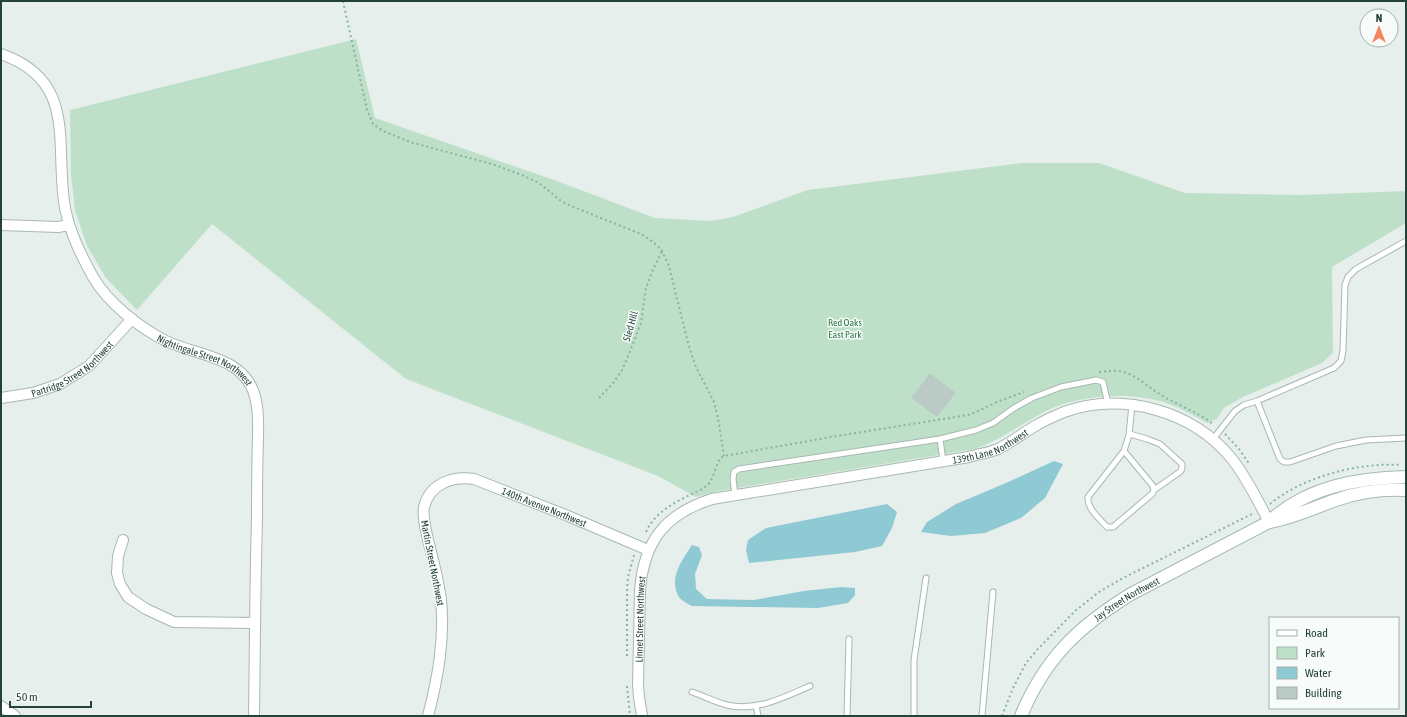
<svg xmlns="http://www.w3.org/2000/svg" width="1407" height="717" font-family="'Asap Condensed',sans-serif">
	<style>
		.green { fill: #bfe0c8 }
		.water { fill: #8ec9d4 }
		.building { fill: #bbcac4; stroke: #b8c9c2 }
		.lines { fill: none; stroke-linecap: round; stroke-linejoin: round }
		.lane-casing { stroke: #a8b8b2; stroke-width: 7 }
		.street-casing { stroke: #a8b8b2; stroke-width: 12 }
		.secondary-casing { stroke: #a4bbb3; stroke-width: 14 }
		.path { stroke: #86b3a5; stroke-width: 2; stroke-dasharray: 2 3; stroke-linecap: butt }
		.lane { stroke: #fff; stroke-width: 5 }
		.street { stroke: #fff; stroke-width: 10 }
		.secondary { stroke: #fff; stroke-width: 12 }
		.labels { text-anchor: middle; stroke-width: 3; stroke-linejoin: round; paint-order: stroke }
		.park-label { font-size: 10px; fill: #2d7a4b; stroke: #f7fbf9 }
		.street-label { font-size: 10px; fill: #24423a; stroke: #f7fbf9 }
	</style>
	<rect width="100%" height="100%" fill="#e6efeb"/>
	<path class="green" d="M356,39l19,79 182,63 98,37 56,3 22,-4 75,-27 214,-27h77l86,30 116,2 105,-4v32l-74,44 1,86 -11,10 -79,34 -19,11 -7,11 -10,4c-12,-7 -25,-14 -38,-19 -37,-13 -89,-10 -125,8 -24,13 -42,27 -69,37l-256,42 -23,6 -38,-21 -252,-97 -194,-155 -75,86 -31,-32 -19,-32 -12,-36 -4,-35 -1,-65z"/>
	<path class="water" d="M1054,461l9,3 -18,34 -24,20 -36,15 -34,3 -30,-4 6,-10 29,-18 50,-21z
		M887,504l10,8 -5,16 -10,18 -27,6 -106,11 -3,-13 2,-10 18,-12z
		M692,545l7,2 3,8 -7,19 1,15 11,10 47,1 50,-9 37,-4 14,1v7l-7,8 -30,5 -126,-2c-4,-2 -10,-5 -13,-9 -11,-18 3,-37 13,-52z"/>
	<path class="building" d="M930,374l25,19 -18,23 -25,-18z"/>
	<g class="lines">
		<defs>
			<path id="lane" d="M1257,401l23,58 4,3h6l46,-16 30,-6 40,-2
				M1130,434l17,5 13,5 22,20v3l-1,4 -27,19
				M940,439l3,22
				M1213,439l22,-28 9,-6 13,-4 77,-33 7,-7 2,-10 2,-66 3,-8 8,-8 50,-28
				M1124,451l29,35 1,4 -2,4 -39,33h-6c-7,-8 -20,-18 -19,-30l36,-46 5,-16 3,-30
				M735,495l-2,-16 1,-7 5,-3 201,-30 36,-9 17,-7 21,-15 18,-10 29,-11 35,-7 7,2 5,22
				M692,692c12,4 23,10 35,13 29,7 58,-8 83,-19
				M756,705l2,11
				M847,716l2,-77
				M914,716v-56l12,-82
				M982,716l11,-124"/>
			<g id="street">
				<path id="s1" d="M1,54c78,27 53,92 64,154 5,25 16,47 28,69 15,26 47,51 73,64 33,16 82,15 90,60 3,12 2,26 2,39 -1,26 -1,53 -1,79 -2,66 -2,131 -3,197"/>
				<path d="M1,225l57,2 11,-2"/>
				<path id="s2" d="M1,398l32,-5 27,-9 29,-18 43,-47"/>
				<path d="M123,540l-5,16 -1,17 3,11 8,13 18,12 28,13 81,1"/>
				<path d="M1,706l14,10"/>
				<path id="s3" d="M428,716c10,-39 17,-77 13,-117 -3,-20 -8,-40 -13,-59 -2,-11 -6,-22 -4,-33 6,-24 29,-31 50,-28l94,37 80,34"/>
				<path id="s4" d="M642,716l-3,-19 -1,-13 2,-94c4,-49 25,-76 72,-91l257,-42c9,-3 20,-4 29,-8 14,-7 26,-17 39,-24 8,-5 18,-9 27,-13 59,-21 129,-1 168,47 15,19 26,42 37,63"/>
			</g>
			<g id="secondary">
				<path d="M1269,522c24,-4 44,-14 67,-22 22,-8 47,-11 70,-10"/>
				<path id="s5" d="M1021,716c24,-58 58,-90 110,-122l138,-72c37,-35 88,-44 137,-45"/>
			</g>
		</defs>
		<use href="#lane" class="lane-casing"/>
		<use href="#street" class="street-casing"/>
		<use href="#secondary" class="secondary-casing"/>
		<path class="path" d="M343,1l24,109 6,14 10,7 27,11 82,22 30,11 17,8 22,18 10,5 70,28 8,5 12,10 8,17 18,73 5,17 4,11 18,35 4,16 6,38
			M1099,372c9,-1 17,-2 25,0 13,4 23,14 34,21 18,12 39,18 56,32
			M599,398l15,-16 8,-12 7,-16 12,-31 5,-35 6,-16 10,-21
			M1225,434l14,15 11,16
			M1270,504c32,-27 89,-42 131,-39
			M646,532c9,-20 29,-30 48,-39 3,-2 8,-3 11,-6 11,-7 9,-26 19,-31l107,-19 137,-22 8,-3 23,-11 25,-9
			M627,656v-64l1,-15 6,-22
			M627,686l3,30
			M1002,716l11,-28 13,-25 11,-13 38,-39 24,-19 24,-14 131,-65"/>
		<use href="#lane" class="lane"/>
		<use href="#street" class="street"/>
		<use href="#secondary" class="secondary"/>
	</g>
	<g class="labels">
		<g class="park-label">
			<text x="845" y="326">Red Oaks<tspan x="845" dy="12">East Park</tspan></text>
		</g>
		<g class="street-label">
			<text transform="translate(630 326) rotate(-74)" y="4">Sled Hill</text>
			<text dy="4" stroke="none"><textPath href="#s1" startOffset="398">Nightingale Street Northwest</textPath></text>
			<text dy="4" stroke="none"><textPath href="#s2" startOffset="79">Partridge Street Northwest</textPath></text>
			<text dy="4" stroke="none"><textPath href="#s4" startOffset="535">139th Lane Northwest</textPath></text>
			<text dy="4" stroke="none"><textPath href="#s3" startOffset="351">140th Avenue Northwest</textPath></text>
			<text transform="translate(433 563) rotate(79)" y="4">Martin Street Northwest</text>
			<text dy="4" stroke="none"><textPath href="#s5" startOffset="161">Jay Street Northwest</textPath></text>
			<text dy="4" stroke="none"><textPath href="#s4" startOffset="97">Linnet Street Northwest</textPath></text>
		</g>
	</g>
	<rect width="1407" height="717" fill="none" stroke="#24423a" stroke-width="4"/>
	<rect x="1269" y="617" width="130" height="92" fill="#f7fbf9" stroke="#a3b1ad"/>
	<rect x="1277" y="630" width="20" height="6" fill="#ffffff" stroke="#a3b1ad"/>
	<text x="1305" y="637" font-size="12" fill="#24423a">Road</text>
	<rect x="1277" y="647" width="20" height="12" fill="#bfe0c8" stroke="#a3b1ad"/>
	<text x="1305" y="657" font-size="12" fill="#24423a">Park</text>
	<rect x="1277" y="667" width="20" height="12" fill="#8ec9d4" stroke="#a3b1ad"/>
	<text x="1305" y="677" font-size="12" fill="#24423a">Water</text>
	<rect x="1277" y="687" width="20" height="12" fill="#bbcac4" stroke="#a3b1ad"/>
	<text x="1305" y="697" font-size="12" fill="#24423a">Building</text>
	<g transform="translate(1379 28)"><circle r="19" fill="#f7fbf9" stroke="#a3b1ad"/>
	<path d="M0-3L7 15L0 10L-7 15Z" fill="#f4845f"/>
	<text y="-6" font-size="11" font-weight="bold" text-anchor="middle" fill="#24423a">N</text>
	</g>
	<path d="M10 701v6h81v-6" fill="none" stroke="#24423a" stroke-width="2"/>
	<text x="16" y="701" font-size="12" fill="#24423a" stroke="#f7fbf9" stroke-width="3" paint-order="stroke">50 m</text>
</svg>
